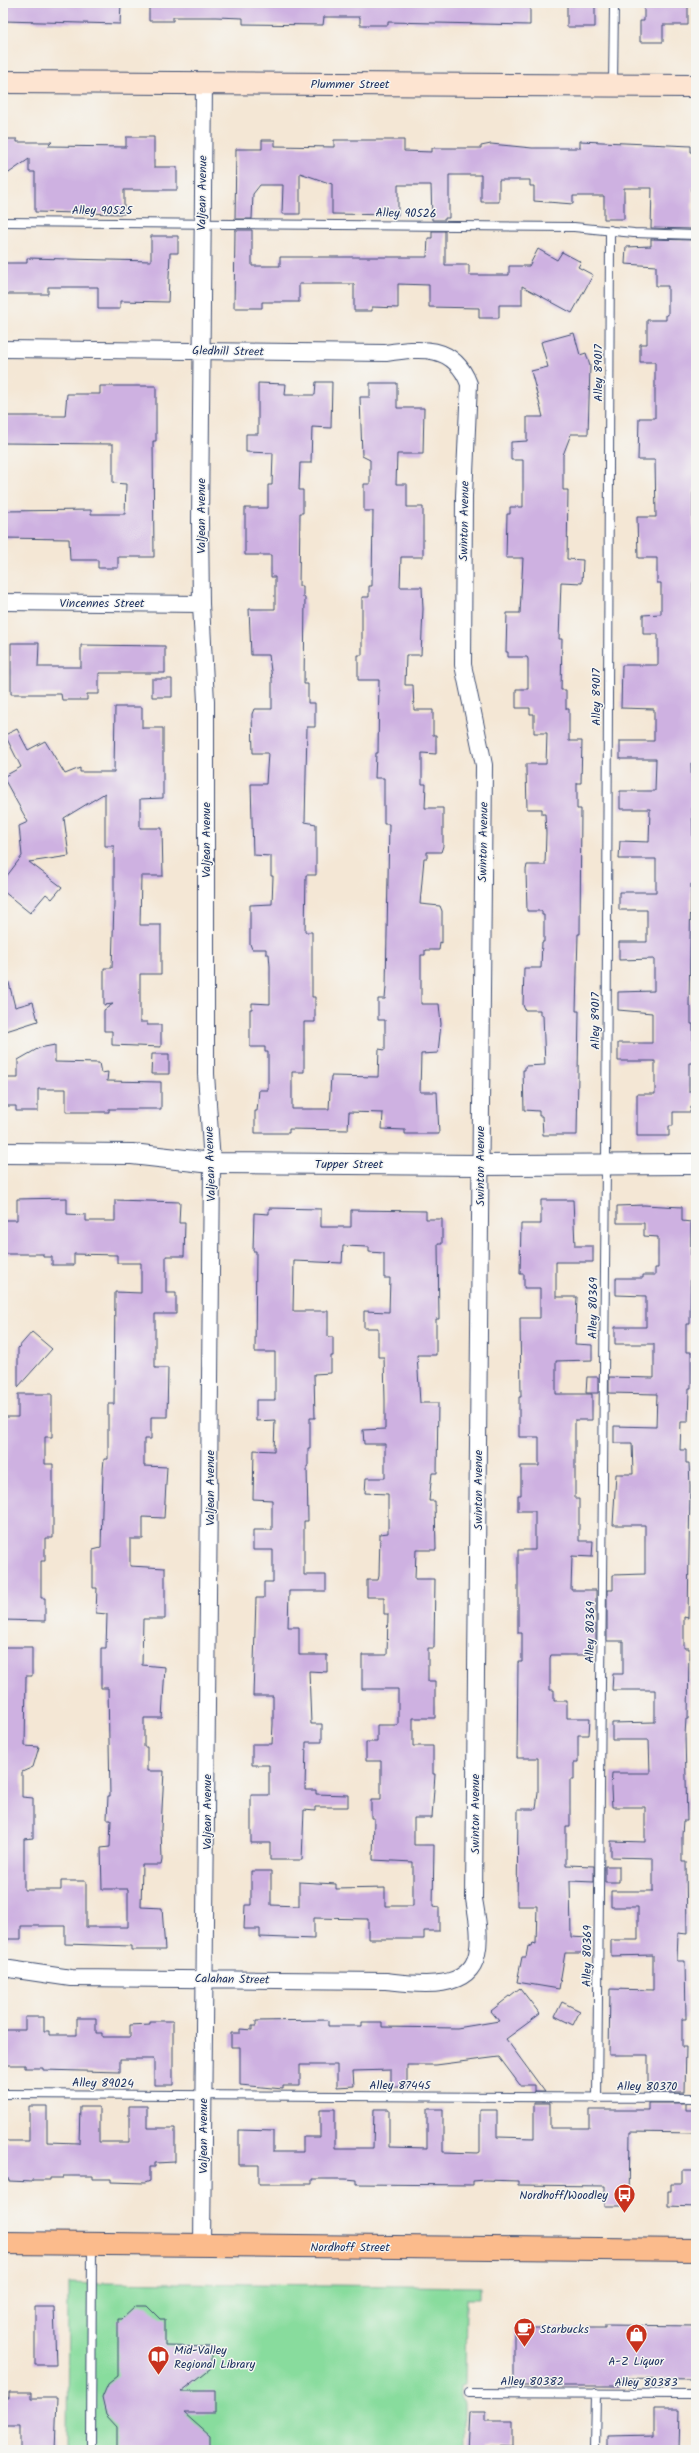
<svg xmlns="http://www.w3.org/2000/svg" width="699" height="2453" font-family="Kalam,sans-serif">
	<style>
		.green { fill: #88dc9d; stroke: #52867e }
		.building { fill: #ceb1e1 }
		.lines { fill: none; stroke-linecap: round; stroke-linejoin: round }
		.service-casing { stroke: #3c4b70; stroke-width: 10 }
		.minor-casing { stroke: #3c4b70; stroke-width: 18 }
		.tertiary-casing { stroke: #3c4b70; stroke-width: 22 }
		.secondary-casing { stroke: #3c4b70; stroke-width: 24 }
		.primary-casing { stroke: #3c4b70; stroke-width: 24 }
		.service { stroke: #fff; stroke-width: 8 }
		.minor { stroke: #fff; stroke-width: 16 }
		.tertiary { stroke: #fff; stroke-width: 20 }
		.secondary { stroke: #fde4d1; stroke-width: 22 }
		.primary { stroke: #fbbb8c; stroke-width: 22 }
		.labels { text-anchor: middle; stroke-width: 3; stroke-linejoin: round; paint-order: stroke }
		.street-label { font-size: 12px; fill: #1b2f5e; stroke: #f6f6f2 }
		.poi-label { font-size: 12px; fill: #1b2f5e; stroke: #f6f6f2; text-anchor: start }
	</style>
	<rect width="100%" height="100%" fill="#f6f6f2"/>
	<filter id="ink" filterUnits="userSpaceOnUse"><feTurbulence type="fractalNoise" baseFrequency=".025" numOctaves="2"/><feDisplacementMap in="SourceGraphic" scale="8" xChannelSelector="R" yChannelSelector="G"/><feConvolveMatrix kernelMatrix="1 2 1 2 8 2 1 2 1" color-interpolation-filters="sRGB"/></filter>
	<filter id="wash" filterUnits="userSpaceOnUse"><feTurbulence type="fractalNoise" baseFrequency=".012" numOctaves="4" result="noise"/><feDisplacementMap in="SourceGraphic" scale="16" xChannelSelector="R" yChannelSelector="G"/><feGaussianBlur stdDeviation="0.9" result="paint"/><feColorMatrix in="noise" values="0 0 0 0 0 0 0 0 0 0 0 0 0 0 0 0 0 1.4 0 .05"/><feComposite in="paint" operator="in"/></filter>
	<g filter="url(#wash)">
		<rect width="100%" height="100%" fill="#f4e7d5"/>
		<path class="green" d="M102,2282l378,5v12h-14l-1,86 -5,1v10l4,6v48h-397l1,-167 34,1z"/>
		<g id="blocks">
			<path class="building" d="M3,3h118l-1,21 -117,-3z
				M149,3h381v22l-142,-3v3h-28v-8h-36l-1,8 -80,-1v-6l-27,-1h-43v4h-24z
				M567,3h28v24h-28z
				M644,3h44v22h-25v17h-23v-21h4z
				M126,137h28v30h23v23h-53v24l-89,-2v-40h-6v-13l-26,18v-38h14v3h35l-4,4 78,1z
				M262,140h13v6l59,1v-7h70v11l28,1v-4h49v-2l10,-2 41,4h48v-7l111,5v6l5,1v35h-4v41l-41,-1 1,-40h-28v31h-20v-23h-31v8l-39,-3v-15h-4v-6h-31v22h-18v-27h-32v43h-4v2h-13l-1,-35h-33v30l-66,-1v-30l-32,-11v41h-18l1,-29h-23l-7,9 -1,25h-17l1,-70h26z
				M235,230h17v36h28v-9h147l1,-19h4v-7h13v34h24v10h40v-9h20l9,-17 19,11 5,-8 19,10 -3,5 15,8 -21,38 -50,-27v19h-23v13h-20v-10l-50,-1v-22l-31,-1v24l-26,-1v4h-18v-27h-55v18h-37v6h-28z
				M151,236h27v17h-8l-2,49 -48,-1v8h-22v-22h-50v7h-45v-31h24v-5l124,3z
				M651,239l41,1 1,7h3v238l-3,8v41l3,16v22l-3,11 3,162h-3v18h-2l3,121h-3l-2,122h2v18h2v39h-4v29h4v15h-2v5h-18v14h-4v10h-32v-42h18v-33h-37v-18h34v-30l-34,-3v-18l36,-1v-32l-35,1v-18h28v-32h-28v-18h37v-33h-37l1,-18 29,1 1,-33h-30v-18h35l1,-32h-36v-18h34v-32l-33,-1 1,-43h36v-31h-15v-19l18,-1v-31h-4v-25h-19l-1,-41h19l-1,-57h-17l1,-42h16v-56h-15v-18h7v-24h19v-5h2v-29h-12v-20l-31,-2 1,-17 25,-1z
				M574,333l6,22 6,-2 4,13 -2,68h-17l-8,21v35h5l-1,69 16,1 -1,23 -21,-1 -2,57h3l-1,51h5v19h3v32h13l-1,42h-4v26h4l-1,125h-2l-2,77h3l-2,124h-34l-1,-19h-3v-5l-15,-1 -1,-40h2v-4l20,-1 -2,-50h-3v-5h-15l-2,-5 1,-37h17l1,-26h2v-27h-2v-4h-15l-1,-41 1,-5h18l1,-32 -1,-19h-3v-5h-15l-1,-39v-6h20l1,-31h-13v-19h-4v-6h-14v-19h12v-30l-1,-2h-19v-5h-2l1,-39h13l3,-55h-17l1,-44h3v-7h13v-47h-12v-18l16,-1v-24h16l-12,-46 17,-4 -7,-25z
				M316,382h16l-1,46 -19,-1 -1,36h-11l-1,27h4v23h-3l-1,73h4v11h2l-1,87h4v19h7v24h-8l-2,95 11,2v51h-10l-1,57h7v65h3v25h-11v50h-12v37h37l2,-33 47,1 1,-28 6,1v-30h-7v-21h7l1,-12 3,-163h-5v-46h-9l1,-25h2l1,-73h-21v-25h4v-58h7v-11h3l1,-75h-9v-27h6v-24l-8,-4 -2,-59h10v-14h27v25h27l-1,46h-26l-1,30h11v23h16v50h-22l-1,30h22l1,22 -2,46h-15l-1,30h8l1,25h19v25h3v19l-14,-1v31h4l-1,24h18v38l-2,6h-14v6h-3l-4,46 20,2 2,5v32l-2,-1 -1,8h-14v5h-4v49h18l2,20 -3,29 -17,1 -1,38h17l2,42h-34v-4l-23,-1 1,-16 -34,-1 -1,18 -59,-1v4h-34v-22h2l2,-21h9v-38h-3v-5h-15v-38h2v-6l18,1v-38l-1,-12h-3v-5h-14l-2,-5v-39l22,-1 1,-28h-2v-20l-18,-1 -2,-71h15l2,-31h-15l-1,-39 2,-5h18v-30l-3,-24h-18l-2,-46h26v-32h-4v-22h-26v-47h23v-23h4l1,-32 -27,-1v-18h12v-51l28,1 -1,11h30z
				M100,386h56v55h-3l1,116h-36v11h-20v-8h-28l-1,-21 -66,-1v-27l88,-1v4h34l1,-30 -13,-1v-39l-110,-1v-27h62l2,-22h33z
				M11,643h28l-1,24h43v-22l84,1v27h-66v21h-12v6h-25l-1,-6h-50z
				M152,679h20v18h-20z
				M115,707h27v21h21v70l-23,1v29h22l1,48h-22l-1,49h21v49h-21v48h7v3h14v22l-49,-2v-14h-8v-21l9,-6 -9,1v-37h8l2,-65v-57h-9v-53l-41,25 5,38 -40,6 33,25 -10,12 -6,-5 -16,19 -27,-22v-10l19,-25 -3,-30 9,-4 -25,-45 18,-10 -16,-32 12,-6 11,21 17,-9 20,33 15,-6v4h34z
				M8,979l7,28 18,-5 5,19 -35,11v-52z
				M55,1045v17l44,1 2,10 7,-1 -1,9 54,1v27h-52v3h-43v-23h-28v22h-22v-5h-13v-28h15v-18l21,-12z
				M152,1054h17v20h-18z
				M67,1198v16l19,1v6h29v-21l65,2 -1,21h6l-1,33h-18v37h10v21h-21v54h13l-1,49h-16v22h-7v27l23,1 -3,51 -21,-1v22h-13v27l35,2v51h-22l-1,46 23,2 -3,51h-18v29h3v24h17l-3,57 1,32 -1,5h-19l-1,42 21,1 3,42h-34v-4l-66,-2v-18h-44v13h-18v-292h29v29h-6l-1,70 14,1 -6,20 -11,5v25l11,1v40l-9,1v51h37v-9h25v46h42v-38h-26l-1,-41 9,-1 1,-28h-4l1,-23h2l-2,-108h-7v-40h5l1,-34 -11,-1 1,-25h-4v-38l8,-2 2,-78 1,-11h4v-55h6l1,-112 26,1v-30h-24v-8l-43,-1v11h-22v-8h-9v-3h-40v-34h14v-21z
				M541,1200h32l2,46h18v16h-37v35h21l-2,47 17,1v15l-36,1v33h36v26h-17v79h4v42h14l-1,16 -20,-1 -1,34h25v51h-6v14h-39l-1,3v32h4v11h13v17h23l-1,17h-11v27h-4v18h-4v47h-4v38l28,1v16l-24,-1 1,56 18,1v15h-24l-6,36 -42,-7 5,-25h4l2,-11 4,1 1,-4 3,1 1,-38h-20l1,-97h18l2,-17v-34h-21l1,-96h4v-29h-4v-83h17v-39h-17v-16h3v-29h18v-29h-20v-40h2l-1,-79h20v-30h-16v-14h-4l1,-50h20z
				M644,1205l38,2v14l9,1 -1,102h-4v28h5v36h-2l-1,34h-7l-1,28h6v13h3l1,23 -2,132 -4,-1v31h5l-1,71h-2l-1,16 2,86h-4l-1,13v28h4l1,72 -9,-1 -1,28h8l1,58h-4v28h4l-1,45h-37v-37h-39l1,-66 43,1v-35l-42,1v-16h27v-33h-27v-16h42v-33l-42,-1v-16l34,1v-35h-33l-1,-18 1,-16h38l-1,-33h-37v-17l43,-1v-32h-43l1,-16h10v-33h-16v-51h6v-15l32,-1v-49h-32l3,-51h17l-1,-31h-18v-17l42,1 1,-33 -48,-1v-16l45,1v-34h-39v-17h31v-31l-30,-1v-17h27v-3h12v-7h3v-31l-14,-1v-13h-27v-17z
				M269,1208l52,1v18h30v-17l75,1v8h16v25h-4l1,75h-3v36h-19l3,48h18l-1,70h-5l-3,28h6l1,49h-20l-1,29h20l-1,69h-6v33h7v37h-22v28h20v28h2l-3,44h-18v27h20l-1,61 6,1v24h-15v8h-56v-20l-54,-1v21l-54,-2v-8h-16l1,-24h6v-34h20v34l28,1v-24l37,2v5l49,-1v18h28v-44l-40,-2 1,-42h-3v-18h10v-39h-15v-19h11v-17h21v-36h-36v-34h25l1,-41h-4v-17h-17v-17h11l1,-4 1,-42 8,-1v-39l-23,-1 1,-15h19v-34h-21l-1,-14 22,-1v-29l-1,-43h-6v-29h-14v-17l25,1 1,-34h-6v-25l-15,-1v-5l-26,-1 -1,17 -48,-2 -1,50h35v26h5v19h-2v17l-17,1 1,44h-5v30h-2v18h-1l1,55h-4v54h22v16h-37l-1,36h11v28h28v17l-18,-1 2,53h11v18h-16l-1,48h11v4l32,1v12h-33v4l-11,-1 -2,50h-32v-17h-19v-48h18v-30h-17v-21h20l1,-20v-28h-20l3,-98h8v-16h9v-32h-20v-20h19v-30l-19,-1 1,-49 20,1 1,-31 -19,1v-21h19v-48h-20l1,-101h-3l1,-38 15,1z
				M32,1332l20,17 -34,38v-39z
				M587,1377h11v16h-12z
				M18,1394h34v43h-7v27h8v74h-8v23h-4v37h4v23l-42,-1v-203h15z
				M605,1866h14v16h-14z
				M520,1988l20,26 -34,25 39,53h-11v-7h-14l-21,-28 -63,8h-29v22h-16v-17l-38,1 1,15 -17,1v-22h-37v21h-17v3l-43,-4v-38h-9v-14h9v-4l12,1v-4h4v-5l72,-1v6h34v-4h20v5l75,1 42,-7 -8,-10z
				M562,2002l18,9 -7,14 -18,-9z
				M25,2017h19v14h5v4h28v-17h19v15h6v4h28v-12l20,-1v-3h23v64h-19v-26h-34v13l-77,-2v-2h-18v-3h-22v-35h22z
				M534,2103h16v25h39v-18h59v-7h37v7h11v23l-66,-1 -1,74h-24v-20l-87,-1v-4l-33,-1 -12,1v4l-116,-1v-4l-11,-1h-34v5h-53v-19h-20v-35l34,1v21h30v-15h17v-28h15v39h38l1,-39h15v38l38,1v-39h16v43l35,1 2,-1v-42h17v27l37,1z
				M29,2106h18v36l32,1 1,-36h19v35h30v-36h18v22h28v34l-20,1v4h-5v14l-5,2 -34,-1v-3h-18v-3h-30v2h-13v2h-18v2l-23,-1v-2h-6v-38h26z
				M682,2170h14v37l-28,-1v-15h3v-7h11z
				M136,2306h11l13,13h5v27l46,1v21l-29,23h33v22h-31l26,23v14h-93v-23l-11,-12 -4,-17 6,-14 10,-8v-57h4z
				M35,2307h19l2,58h-21z
				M605,2325l91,1v53l-76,-1v8h-106v-58h91z
				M9,2392h23v6h25l-2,52h-35v-24h-17v-28h6z
				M654,2409h26l-1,41h-72v-14l47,-1z
				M469,2412h16v9h27v26l-26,-1v4h-19z"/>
		</g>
	</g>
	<g filter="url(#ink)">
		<use href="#blocks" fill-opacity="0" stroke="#3c4b70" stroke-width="1"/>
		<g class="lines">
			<defs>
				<path id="service" d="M613,85l1,-82
					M3,222l571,5 60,6 62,2
					M3,2094l693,4
					M597,2099l9,-934 4,-935
					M469,2393l227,1
					M91,2450l1,-205
					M595,2450l1,-57"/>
				<path id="minor" d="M3,349l383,4c35,-5 68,-9 83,31l-5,112 -1,169 21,100 -10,1134c3,18 7,37 3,55 -8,39 -63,30 -91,27l-315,-3 -68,-10
					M3,602l198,2
					M202,2246l10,-1083 -6,-89v-372l-5,-98 -1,-82 4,-439"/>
				<path id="tertiary" d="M3,1153l129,1 80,9 268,2 216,-1"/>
				<path id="secondary" d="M3,82l693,4"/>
				<path id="primary" d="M3,2243l693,7"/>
			</defs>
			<use href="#service" class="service-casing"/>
			<use href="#minor" class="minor-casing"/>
			<use href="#tertiary" class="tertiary-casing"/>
			<use href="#secondary" class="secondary-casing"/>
			<use href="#primary" class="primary-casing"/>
			<use href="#service" class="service"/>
			<use href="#minor" class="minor"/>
			<use href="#tertiary" class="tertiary"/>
			<use href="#secondary" class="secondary"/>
			<use href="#primary" class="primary"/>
		</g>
	</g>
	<defs>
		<symbol id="bus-pin" viewBox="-11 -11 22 30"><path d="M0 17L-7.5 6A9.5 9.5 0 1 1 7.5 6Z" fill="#c8321e" stroke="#f6f6f2"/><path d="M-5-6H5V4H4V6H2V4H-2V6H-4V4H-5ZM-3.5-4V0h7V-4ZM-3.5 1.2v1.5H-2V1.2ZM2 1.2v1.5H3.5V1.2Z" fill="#fff"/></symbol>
		<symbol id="cafe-pin" viewBox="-11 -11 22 30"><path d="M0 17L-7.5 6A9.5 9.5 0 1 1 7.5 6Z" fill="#c8321e" stroke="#f6f6f2"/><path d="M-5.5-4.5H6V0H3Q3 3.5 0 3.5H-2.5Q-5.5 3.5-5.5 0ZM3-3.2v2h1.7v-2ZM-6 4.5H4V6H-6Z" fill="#fff"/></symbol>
		<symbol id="shop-pin" viewBox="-11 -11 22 30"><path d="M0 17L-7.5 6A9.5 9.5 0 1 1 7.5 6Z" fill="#c8321e" stroke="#f6f6f2"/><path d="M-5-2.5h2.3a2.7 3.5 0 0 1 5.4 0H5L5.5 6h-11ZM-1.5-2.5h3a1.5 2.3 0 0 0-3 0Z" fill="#fff"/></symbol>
		<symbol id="library-pin" viewBox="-11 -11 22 30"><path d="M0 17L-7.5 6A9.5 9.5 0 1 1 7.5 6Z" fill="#c8321e" stroke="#f6f6f2"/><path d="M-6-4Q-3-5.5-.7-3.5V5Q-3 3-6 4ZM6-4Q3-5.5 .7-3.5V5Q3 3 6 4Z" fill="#fff"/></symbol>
	</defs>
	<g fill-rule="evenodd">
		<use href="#bus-pin" x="612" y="2182" width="25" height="34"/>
		<use href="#cafe-pin" x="512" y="2316" width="25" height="34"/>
		<use href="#shop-pin" x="624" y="2322" width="25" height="34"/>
		<use href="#library-pin" x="146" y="2344" width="25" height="34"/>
	</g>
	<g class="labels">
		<g class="street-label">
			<text x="350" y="88">Plummer Street</text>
			<text transform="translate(202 193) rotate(-89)" y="4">Valjean Avenue</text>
			<text x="102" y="214">Alley 90525</text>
			<text transform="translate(406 213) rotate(1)" y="4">Alley 90526</text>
			<text transform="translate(228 351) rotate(1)" y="4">Gledhill Street</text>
			<text transform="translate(598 373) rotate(-90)" y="4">Alley 89017</text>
			<text transform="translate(201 516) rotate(-90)" y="4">Valjean Avenue</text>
			<text transform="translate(464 521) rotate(-89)" y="4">Swinton Avenue</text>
			<text x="102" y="607">Vincennes Street</text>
			<text transform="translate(596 697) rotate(-90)" y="4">Alley 89017</text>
			<text transform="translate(206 840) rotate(-90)" y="4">Valjean Avenue</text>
			<text transform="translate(483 842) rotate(-89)" y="4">Swinton Avenue</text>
			<text transform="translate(595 1021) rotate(-90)" y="4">Alley 89017</text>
			<text transform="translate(210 1164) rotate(-92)" y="4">Valjean Avenue</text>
			<text x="349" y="1168">Tupper Street</text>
			<text transform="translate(480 1166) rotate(-90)" y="4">Swinton Avenue</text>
			<text transform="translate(593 1308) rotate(-89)" y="4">Alley 80369</text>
			<text transform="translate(210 1488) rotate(-90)" y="4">Valjean Avenue</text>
			<text transform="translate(478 1490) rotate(-90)" y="4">Swinton Avenue</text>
			<text transform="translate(590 1632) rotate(-89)" y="4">Alley 80369</text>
			<text transform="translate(207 1812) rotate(-90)" y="4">Valjean Avenue</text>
			<text transform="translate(475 1814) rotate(-90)" y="4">Swinton Avenue</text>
			<text transform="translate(587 1956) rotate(-89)" y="4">Alley 80369</text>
			<text transform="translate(232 1979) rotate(1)" y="4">Calahan Street</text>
			<text transform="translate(103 2083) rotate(1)" y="4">Alley 89024</text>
			<text x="400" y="2089">Alley 87445</text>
			<text x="647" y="2090">Alley 80370</text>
			<text transform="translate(203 2136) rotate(-90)" y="4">Valjean Avenue</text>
			<text x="350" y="2251">Nordhoff Street</text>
			<text x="532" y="2385">Alley 80382</text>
			<text x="646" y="2386">Alley 80383</text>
		</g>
		<g class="poi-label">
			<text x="608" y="2199" text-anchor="end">Nordhoff/Woodley</text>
			<text x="540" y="2333">Starbucks</text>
			<text x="174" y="2354">Mid-Valley<tspan x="174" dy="14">Regional Library</tspan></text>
			<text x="636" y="2365" text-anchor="middle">A-Z Liquor</text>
		</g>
	</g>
	<rect width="699" height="2453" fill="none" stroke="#f6f6f2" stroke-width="16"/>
</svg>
